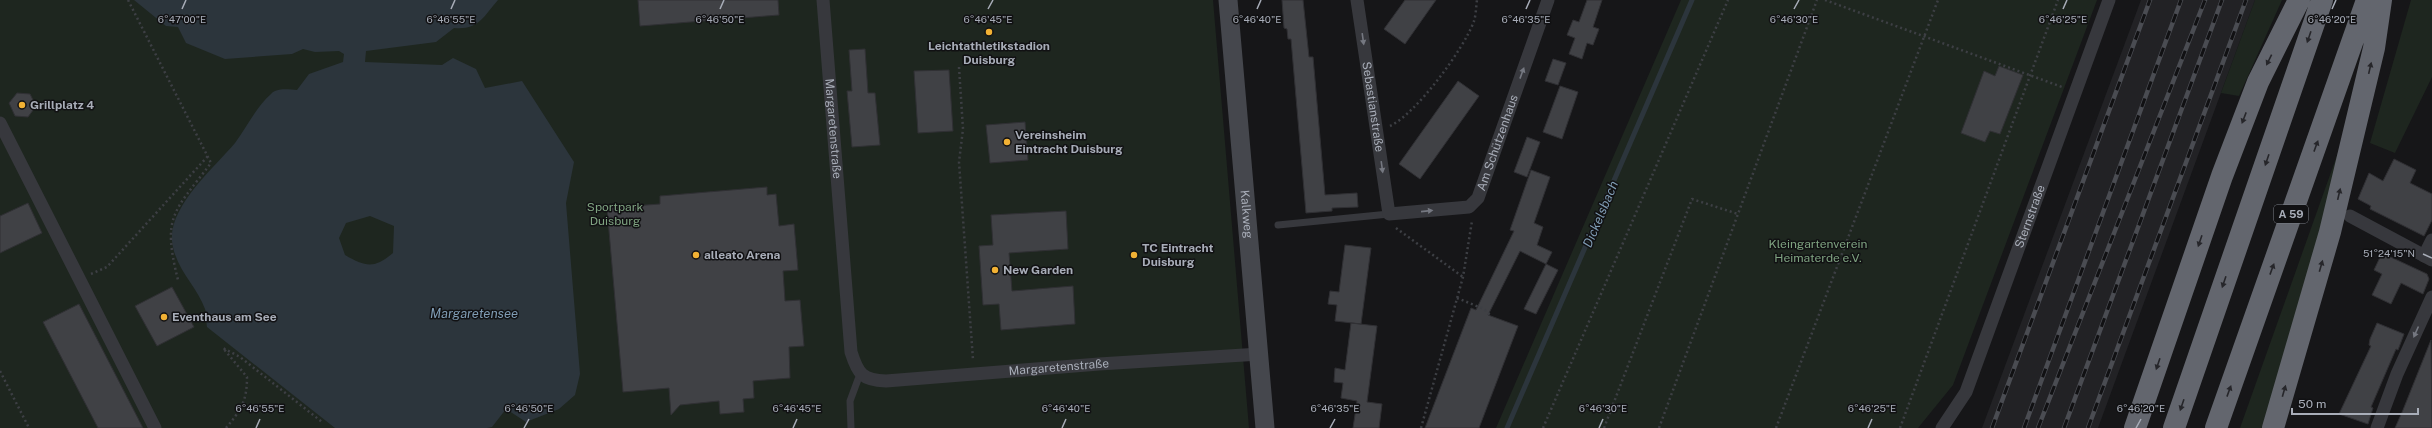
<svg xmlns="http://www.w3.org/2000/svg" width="2432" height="428" font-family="'Public Sans',sans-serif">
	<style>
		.built { fill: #222225 }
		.green { fill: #1e261f }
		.water { fill: #2c353c; fill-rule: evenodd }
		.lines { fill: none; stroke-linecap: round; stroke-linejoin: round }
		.stream { stroke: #2c353c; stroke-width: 5 }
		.building { fill: #404145; stroke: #303034 }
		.path { stroke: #3d3f44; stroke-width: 2.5; stroke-dasharray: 2 3; stroke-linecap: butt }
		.lane { stroke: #37383d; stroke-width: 7 }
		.street { stroke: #37383d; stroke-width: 13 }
		.secondary { stroke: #45474d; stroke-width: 19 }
		.highway { stroke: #63666e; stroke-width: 22 }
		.rail-casing { stroke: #4a4c52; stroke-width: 4.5 }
		.rail { stroke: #111113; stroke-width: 3; stroke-dasharray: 9; stroke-linecap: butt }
		.oneway { fill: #26262a }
		.oneway2 { fill: #757881 }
		.ticks { fill: none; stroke: #a8adb8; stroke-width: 1.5 }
		.poi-dot { fill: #f2b134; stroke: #111113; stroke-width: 1.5 }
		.labels { text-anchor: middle; stroke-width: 3; stroke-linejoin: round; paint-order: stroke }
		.shield { fill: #111113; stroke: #7b7e86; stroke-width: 1 }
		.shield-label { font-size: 11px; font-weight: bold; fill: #a8adb8 }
		.poi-label { font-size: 12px; font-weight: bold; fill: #a8adb8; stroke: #111113; text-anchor: start }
		.street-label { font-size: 12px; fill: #a8adb8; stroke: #111113 }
		.park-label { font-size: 12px; fill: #7fa381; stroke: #111113 }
		.water-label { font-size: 13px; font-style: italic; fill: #7f9bb3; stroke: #111113 }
		.ticks-label { font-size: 10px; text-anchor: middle; fill: #a8adb8; stroke: #111113; stroke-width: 3; stroke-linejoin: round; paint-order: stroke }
	</style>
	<rect width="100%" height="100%" fill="#161618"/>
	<path class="built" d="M2141,0h114l-157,428h-116z"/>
	<path class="green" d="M0,0h1213l36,428h-1249z
		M1681,0h416l-144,385 -35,43h-422z
		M2255,0h27l-43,96 -18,-3z
		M2411,0h21v77l-37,76 -25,-10z
		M2346,130l-45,175 -38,123h-23z"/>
	<path class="water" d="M134,0h364c-15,17 -19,30 -44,28l-18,14 -70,9 -1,11 77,3 11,-7 23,11 9,19 37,-7 52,81 -8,41 14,171 -5,21 -16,14 -33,13 -20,-13 -14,18 -5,1h-152l-128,-101c-1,-5 0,-13 -2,-18 -8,-23 -30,-40 -33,-68 -3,-35 42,-73 63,-98 12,-16 21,-36 36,-49 7,-7 18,-4 26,-4l12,-16 34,-12 1,-8 -5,-3 -24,1 -12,-3 -11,5 -67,5 -39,-16 -8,-16 -12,-1zM370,216l24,10 -1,27c-19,16 -27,14 -48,2l-6,-17 7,-15z"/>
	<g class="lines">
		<path class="stream" d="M1507,428l185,-428"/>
	</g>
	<path class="building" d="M638,0h140l1,15 -139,11z
		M1282,0h21l6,57h4l12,138 32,-2 1,14 -26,1v3l-26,2 -15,-174h-3l-1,-10 -3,-1z
		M1405,0h31l-31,44 -21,-15z
		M1587,0h15l-9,27 6,2 -6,16 -6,-2 -5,16 -13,-5 6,-16 -8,-3 6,-15 6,2z
		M865,49l3,44h7l5,52 -28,2 -5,-56h5l-3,-41z
		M1553,59l13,4 -8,22 -13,-4z
		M1999,66l24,9 -23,59 -10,-3 -5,11 -24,-9 23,-62 11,5z
		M949,70l4,61 -35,2 -4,-62z
		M1458,81l21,15 -59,83 -21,-15z
		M1560,86l18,6 -16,47 -19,-7z
		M17,93l13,1 6,12 -8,11 -13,-1 -6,-13z
		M1025,122l3,38 -38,3 -4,-38z
		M1527,137l13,5 -13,35 -13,-5z
		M2394,159l22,11 -6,13 22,11v26l-8,16 -54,-27 1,-3 -13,-7 11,-26 14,8z
		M1531,170l19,7 -16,46 9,4 -6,18 15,7 -6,12 -26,-13 -32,64 30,11 -39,102h-54l46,-120 5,2 38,-79 -4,-1z
		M767,187v8l9,-1 3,32 15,-2 4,46 -15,1 2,30 15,-1 4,46 -15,1 1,31 -37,3 1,17 -11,1 1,13 -24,2 -1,-13 -39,4 -9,10 -2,-27 -46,4 -16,-184 53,-4v-8z
		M28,203l14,30 -42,20v-37z
		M1066,211l2,38 -59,4 3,38 61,-5 2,38 -74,6 -2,-26 -16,1 -4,-59 14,-1 -2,-30z
		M1345,245l26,3 -10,76 -26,-3 2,-16 -9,-1 2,-13 9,1z
		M2382,253l45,21 2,5 -6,15 -22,-11 -10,21 -19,-9 10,-21 -8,-4z
		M1546,264l12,6 -22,44 -12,-5z
		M172,287l22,40 -37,19 -22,-40z
		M79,304l64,124h-45l-55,-106z
		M1351,323l26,3 -10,76 15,2 -3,24h-26l4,-27 -16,-3 2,-15 -9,-1 1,-14 10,2z
		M2377,323l27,11 -6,16 -2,-1 -25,58 2,1 -5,16 -29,-10 32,-68 -2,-1 1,-6z
		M2431,340l1,88h-37l8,-18z"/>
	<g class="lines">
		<path class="path" d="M128,0l83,163c-38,50 -49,53 -33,117
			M1825,0l237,87
			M959,67l4,62 -4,33 14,198
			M1390,126c26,-12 74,-77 84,-105 2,-6 2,-14 3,-21
			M1396,228l67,49
			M91,274l16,-7 101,-111
			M1457,298l27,11 7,7
			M0,371l29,57
			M226,428c15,-18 21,-27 21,-51l-24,-29 17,9 82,65
			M1421,428l42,-151 9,-56
			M1543,428l185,-428
			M1604,428l88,-229 46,15
			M1659,428l158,-428
			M1776,428l162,-428
			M1900,428l158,-428"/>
		<path class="lane" d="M1278,225l111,-11
			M851,428l-1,-27 10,-27"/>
		<g class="street">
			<path id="s1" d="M823,0l28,352c7,22 11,28 35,29l213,-17 161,-10"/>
			<path id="s2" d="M1357,0l32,214 80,-7 9,-9 70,-198"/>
			<path d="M0,123l155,305"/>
			<path d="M2350,216l82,44"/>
			<path d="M2424,256l8,-16"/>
			<path id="s3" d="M1942,428l24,-36 143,-392"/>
			<path d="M2377,428l20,-54 35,-77"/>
		</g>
		<path class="secondary" id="s4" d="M1228,0l37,428"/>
		<path class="highway" d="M2135,428l87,-252 36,-94 41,-82
			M2174,428l148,-428
			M2216,428l151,-428
			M2273,428l57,-196 44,-184 7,-48"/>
		<defs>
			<path id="rail" d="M1992,428l158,-428
				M2024,428l157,-428
				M2038,428l167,-428
				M2064,428l158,-428
				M2088,428l158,-428"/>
		</defs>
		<use href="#rail" class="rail-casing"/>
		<use href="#rail" class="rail"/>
	</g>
	<defs><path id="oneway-solid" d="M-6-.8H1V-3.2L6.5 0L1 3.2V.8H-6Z"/></defs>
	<g class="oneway">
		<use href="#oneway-solid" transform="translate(2309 37) rotate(109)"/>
		<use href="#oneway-solid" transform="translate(2269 60) rotate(116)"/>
		<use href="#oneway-solid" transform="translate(2370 68) rotate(-77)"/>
		<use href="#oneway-solid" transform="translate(2244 118) rotate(111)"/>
		<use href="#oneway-solid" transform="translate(2316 146) rotate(-70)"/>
		<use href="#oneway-solid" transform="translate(2267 160) rotate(109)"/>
		<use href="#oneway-solid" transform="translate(2339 194) rotate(-77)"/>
		<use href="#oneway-solid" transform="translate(2200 241) rotate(109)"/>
		<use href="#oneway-solid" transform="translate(2321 266) rotate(-74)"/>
		<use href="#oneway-solid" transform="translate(2272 269) rotate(-70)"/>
		<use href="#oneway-solid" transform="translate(2224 282) rotate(109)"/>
		<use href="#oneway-solid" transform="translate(2158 364) rotate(109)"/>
		<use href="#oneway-solid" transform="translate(2229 391) rotate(-70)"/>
		<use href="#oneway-solid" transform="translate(2284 391) rotate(-74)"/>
		<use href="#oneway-solid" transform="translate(2182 405) rotate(109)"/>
	</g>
	<g class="oneway2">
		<use href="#oneway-solid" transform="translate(1363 39) rotate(82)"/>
		<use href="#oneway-solid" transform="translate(1522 73) rotate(-70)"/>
		<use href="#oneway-solid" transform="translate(1382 167) rotate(82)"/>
		<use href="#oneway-solid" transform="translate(1427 211) rotate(-6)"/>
		<use href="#oneway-solid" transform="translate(2416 332) rotate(114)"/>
	</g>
	<path class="ticks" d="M182,9l4,-9M451,9l4,-9M720,9l4,-9M988,9l5,-9M1257,9l4,-9M1526,9l4,-9M1794,9l5,-9M2063,9l4,-9M2332,9l4,-9M2423,254l9,4M256,428l4,-9M524,428l5,-9M793,428l4,-9M1062,428l4,-9M1330,428l5,-9M1599,428l4,-9M1868,428l4,-9M2136,428l5,-9"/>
	<g class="poi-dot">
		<circle cx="989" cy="32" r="4"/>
		<circle cx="22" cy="105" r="4"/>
		<circle cx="1007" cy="142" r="4"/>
		<circle cx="696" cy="255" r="4"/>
		<circle cx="1134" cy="255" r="4"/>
		<circle cx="995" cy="270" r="4"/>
		<circle cx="164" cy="317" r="4"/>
	</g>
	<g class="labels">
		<rect class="shield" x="2274" y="205" width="34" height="18" rx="3"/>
		<g class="shield-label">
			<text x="2291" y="218">A 59</text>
		</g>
		<g class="poi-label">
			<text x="989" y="50" text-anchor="middle">Leichtathletikstadion<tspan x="989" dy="14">Duisburg</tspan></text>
			<text x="30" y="109">Grillplatz 4</text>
			<text x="1015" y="139">Vereinsheim<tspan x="1015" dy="14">Eintracht Duisburg</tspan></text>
			<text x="1142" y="252">TC Eintracht<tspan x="1142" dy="14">Duisburg</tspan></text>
			<text x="704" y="259">alleato Arena</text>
			<text x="1003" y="274">New Garden</text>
			<text x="172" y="321">Eventhaus am See</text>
		</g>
		<g class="street-label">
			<text dy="4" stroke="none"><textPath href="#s2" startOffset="108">Sebastianstraße</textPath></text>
			<text dy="4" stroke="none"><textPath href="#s1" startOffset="129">Margaretenstraße</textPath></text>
			<text dy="4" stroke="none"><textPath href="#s2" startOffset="368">Am Schützenhaus</textPath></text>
			<text dy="4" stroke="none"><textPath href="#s4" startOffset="215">Kalkweg</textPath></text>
			<text dy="4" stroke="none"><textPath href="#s3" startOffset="230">Sternstraße</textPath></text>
			<text dy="4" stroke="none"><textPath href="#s1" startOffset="577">Margaretenstraße</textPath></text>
		</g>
		<g class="park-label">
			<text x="615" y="211">Sportpark<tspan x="615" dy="14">Duisburg</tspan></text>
			<text x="1818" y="248">Kleingartenverein<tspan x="1818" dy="14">Heimaterde e.V.</tspan></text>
		</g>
		<g class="water-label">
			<text transform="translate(1600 214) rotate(-67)" y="5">Dickelsbach</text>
			<text x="474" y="318">Margaretensee</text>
		</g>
	</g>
	<g class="ticks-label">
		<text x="182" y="23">6°47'00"E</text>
		<text x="451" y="23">6°46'55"E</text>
		<text x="720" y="23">6°46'50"E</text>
		<text x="988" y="23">6°46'45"E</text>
		<text x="1257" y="23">6°46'40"E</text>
		<text x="2063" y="23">6°46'25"E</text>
		<text x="2332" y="23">6°46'20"E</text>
		<text x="1526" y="23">6°46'35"E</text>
		<text x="1794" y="23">6°46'30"E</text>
		<text x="2389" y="257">51°24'15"N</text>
		<text x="260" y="412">6°46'55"E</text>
		<text x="529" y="412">6°46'50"E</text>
		<text x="797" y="412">6°46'45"E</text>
		<text x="1066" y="412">6°46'40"E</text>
		<text x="1335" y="412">6°46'35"E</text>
		<text x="1603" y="412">6°46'30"E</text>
		<text x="1872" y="412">6°46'25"E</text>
		<text x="2141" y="412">6°46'20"E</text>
	</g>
	<path d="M2292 408v6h126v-6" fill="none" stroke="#a8adb8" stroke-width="2"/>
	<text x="2298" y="408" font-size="12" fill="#a8adb8" stroke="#111113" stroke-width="3" paint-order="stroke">50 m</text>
</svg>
